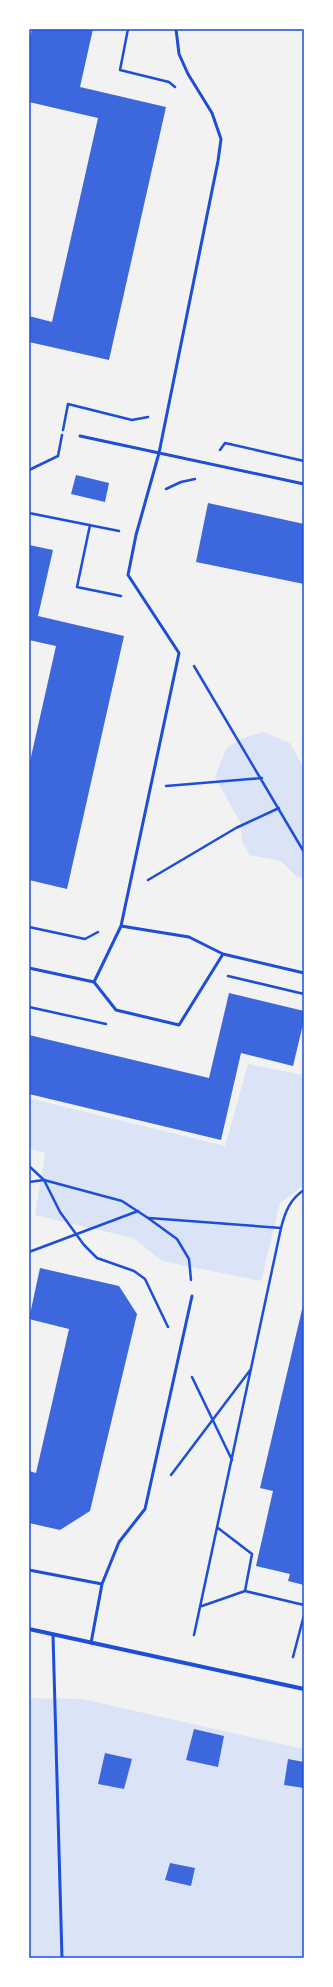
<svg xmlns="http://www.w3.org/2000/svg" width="333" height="1987" font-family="Ubuntu,sans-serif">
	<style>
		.green { fill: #dbe4f7 }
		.building { fill: #3d67dc }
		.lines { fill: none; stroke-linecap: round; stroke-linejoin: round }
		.path { stroke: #1d4ed8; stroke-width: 2.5 }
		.service { stroke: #1d4ed8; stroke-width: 3 }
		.minor { stroke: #1d4ed8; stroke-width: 4 }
		.neatline { fill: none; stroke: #1d4ed8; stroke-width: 1.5 }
	</style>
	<rect width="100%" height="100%" fill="#f2f2f2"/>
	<path class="green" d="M264,732l26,11 14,25v110l-7,-1 -16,-16 -31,-6 -8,-13 -1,-18 -26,-47 11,-28 16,-11z
		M248,1064l56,11v110l-24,18 -19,78 -99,-20 -29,-23 -98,-23 10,-62 -16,-4v-51l196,48z
		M29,1698l53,1 222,50v209h-275z"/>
	<path class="building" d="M32,29h61l-13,58 86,20 -57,253 -80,-18v-26l23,6 46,-204 -69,-16v-61z
		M76,475l33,8 -4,19 -34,-8z
		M208,503l96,21v60l-108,-22z
		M29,545l24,5 -15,66 86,20 -57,253 -38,-9v-114l27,-120 -27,-6z
		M229,993l75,18v9l-11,46 -52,-13 -20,87 -192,-46v-59l180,43z
		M40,1268l79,18 18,28 -47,197 -30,19 -31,-7v-52l7,2 33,-144 -40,-10z
		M304,1301v284l-16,-4 2,-7 -34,-8 17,-75 -13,-3z
		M194,1729l30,7 -6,31 -32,-7z
		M105,1753l27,6 -8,30 -26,-5z
		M288,1759l16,3v26l-20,-3z
		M170,1863l25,5 -4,18 -26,-6z"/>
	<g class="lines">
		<path class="path" d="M128,29l-8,41 49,12 6,5
			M63,430l5,-26 64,16 16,-3
			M220,450l5,-7 79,18
			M29,470l29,-14 4,-21
			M166,489l15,-7 14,-3
			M29,513l90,18
			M90,525l-13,62 44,9
			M194,666l110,186
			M166,786l96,-8
			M148,880l88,-52 43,-20
			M29,927l56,12 13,-7
			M228,976l76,18
			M29,1007l77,17
			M29,1166l15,14 16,32 24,33 13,13 37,13 11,8 23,48
			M29,1182l15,-2 78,21 26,17 29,21 12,20 2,21
			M149,1218l132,10
			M29,1252l109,-41
			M192,1377l40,83
			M171,1475l80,-106
			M218,1528l34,26 -7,37
			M202,1606l43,-15 59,14
			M194,1635l87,-407c4,-16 9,-29 23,-38
			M293,1657l11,-42"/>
		<path class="service" d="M176,29l3,25 9,20 24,39 9,26 -3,22 -59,292 -23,82 -8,40 51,78 -58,273 68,11 34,17 81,19
			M80,436l224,48
			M29,968l65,14 27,-56
			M94,982l22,28 63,15 44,-71
			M29,1570l73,14
			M53,1635l9,323
			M91,1643l11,-59 17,-42 26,-33 47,-213"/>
		<path class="minor" d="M29,1629l275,60"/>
	</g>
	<rect width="333" height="1987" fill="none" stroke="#ffffff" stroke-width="60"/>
	<rect x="30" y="30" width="273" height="1927" class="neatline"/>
</svg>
